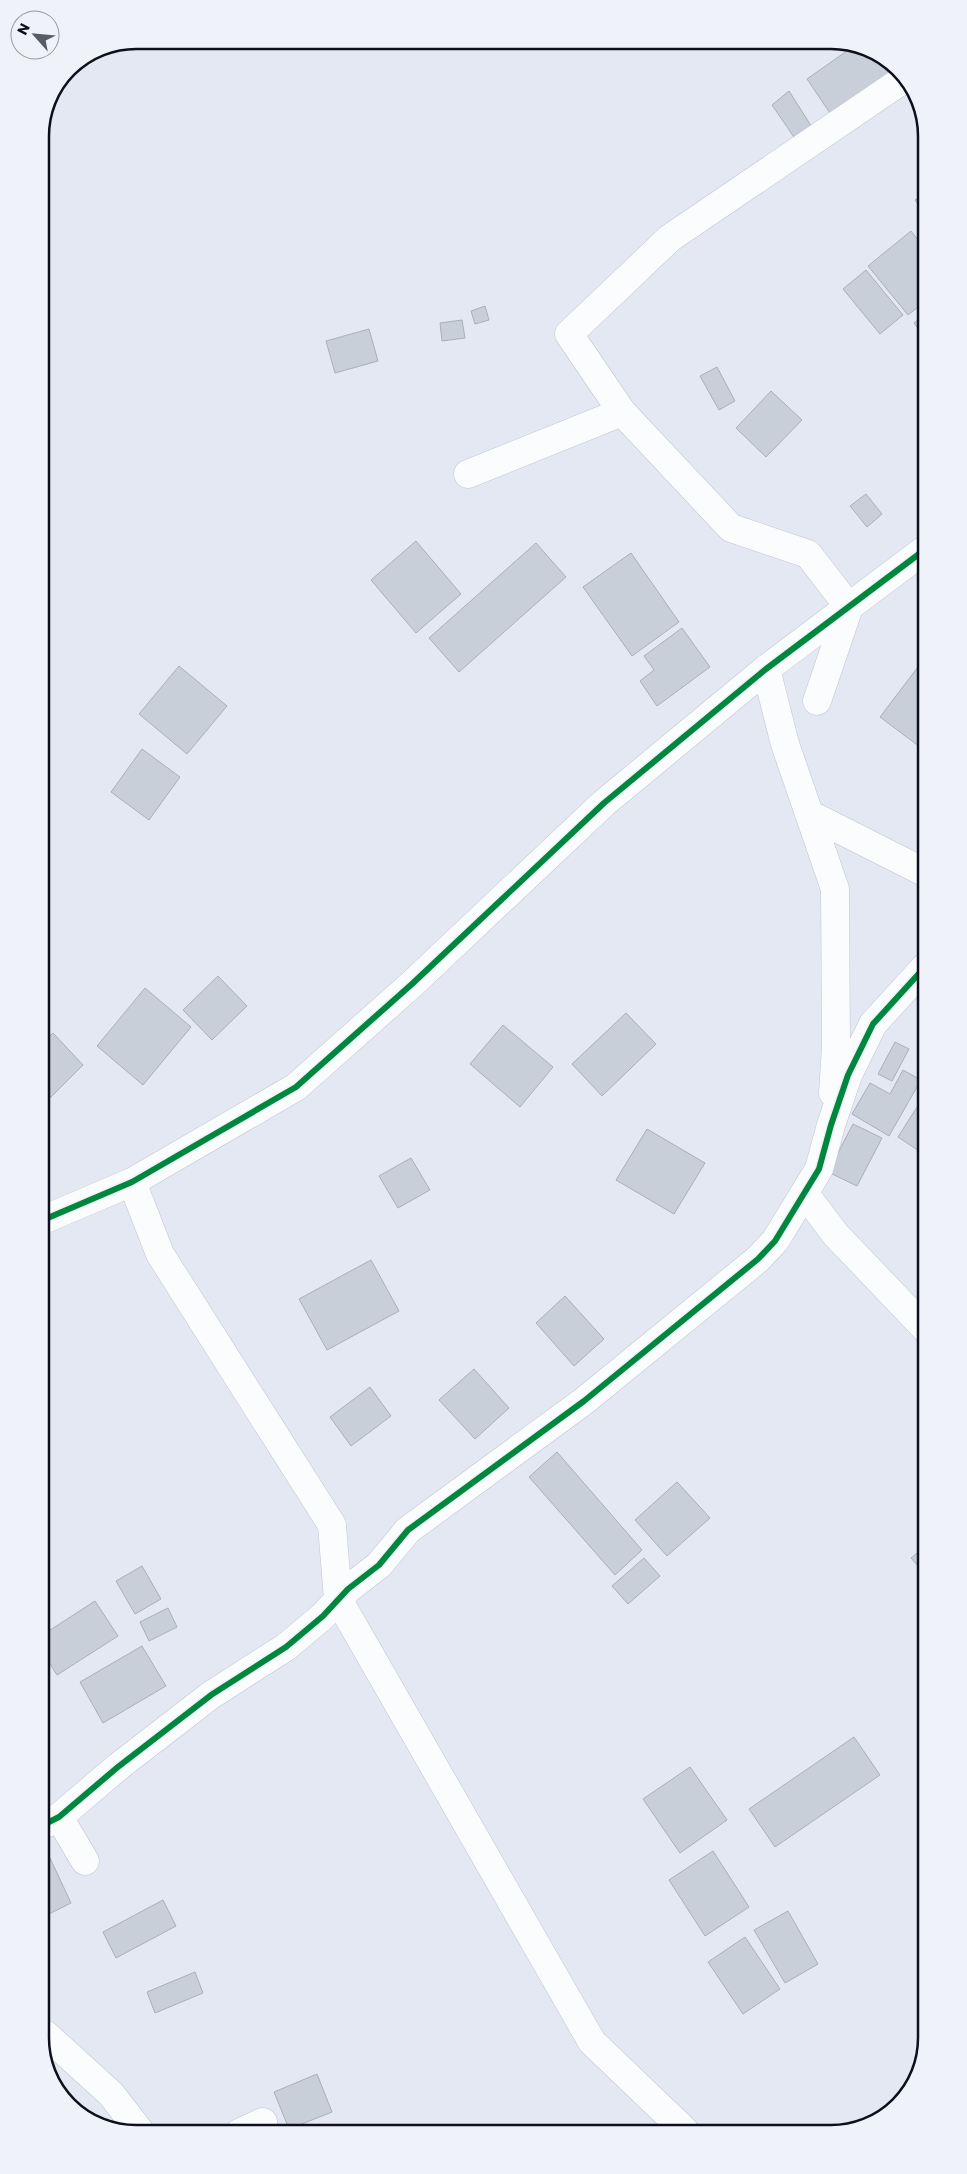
<svg xmlns="http://www.w3.org/2000/svg" width="967" height="2174" font-family="Poppins,sans-serif">
	<style>
		.building { fill: #c8cfd9; stroke: #a9b0ba }
		.lines { fill: none; stroke-linecap: round; stroke-linejoin: round }
		.minor-casing { stroke: #c1c5d1; stroke-width: 29 }
		.minor { stroke: #fbfcfd; stroke-width: 28 }
		.cycleway-casing { stroke: #eff2f9; stroke-width: 9 }
		.cycleway { stroke: #00873e; stroke-width: 6 }
		.rim { fill: none; stroke: #0d101c; stroke-width: 2.5 }
	</style>
	<rect width="100%" height="100%" fill="#e3e8f3"/>
	<path class="building" d="M854,46l35,14 12,17 -65,45 -29,-43z
		M789,91l26,41 -17,11 -26,-38z
		M922,195v15l-7,-10z
		M911,231l11,14v59l-14,11 -40,-49z
		M866,270l37,45 -23,19 -37,-45z
		M485,306l4,14 -14,4 -4,-13z
		M922,317v17l-8,-11z
		M462,320l3,18 -23,3 -2,-18z
		M369,329l9,32 -43,12 -9,-32z
		M717,367l18,34 -16,9 -19,-34z
		M771,391l31,29 -36,37 -30,-29z
		M866,494l16,20 -15,13 -17,-21z
		M416,541l45,53 -45,39 -45,-53z
		M536,543l30,34 -107,95 -30,-34z
		M631,553l48,69 -47,34 -49,-69z
		M682,628l28,39 -53,39 -17,-25 14,-11 -10,-14z
		M921,663l2,1 1,86 -44,-33z
		M179,666l48,40 -40,48 -48,-40z
		M142,749l38,28 -31,43 -38,-28z
		M218,976l29,30 -35,34 -29,-30z
		M145,988l46,39 -48,58 -46,-39z
		M626,1013l30,31 -54,52 -30,-32z
		M503,1025l50,42 -33,40 -50,-43z
		M53,1033l30,32 -36,36 -4,-4v-54z
		M895,1042l14,7 -17,32 -14,-7z
		M903,1070l18,10 -32,56 -37,-22 18,-31 20,11z
		M924,1096l1,59 -27,-18z
		M853,1124l29,14 -25,48 -29,-14z
		M647,1129l58,34 -31,51 -58,-34z
		M411,1158l19,32 -32,18 -19,-32z
		M371,1260l28,51 -72,39 -28,-51z
		M565,1296l39,43 -30,27 -38,-43z
		M474,1369l35,39 -34,31 -36,-39z
		M370,1387l21,29 -40,30 -21,-29z
		M557,1452l85,98 -27,25 -86,-98z
		M677,1482l33,36 -43,38 -32,-36z
		M926,1546v29l-15,-17z
		M644,1558l16,18 -32,28 -16,-18z
		M142,1566l19,33 -26,15 -19,-33z
		M95,1601l23,35 -61,39 -13,-21v-20z
		M168,1608l9,19 -28,14 -9,-19z
		M142,1646l24,40 -63,37 -23,-41z
		M854,1737l26,38 -105,72 -26,-38z
		M690,1767l37,53 -47,33 -37,-54z
		M713,1851l36,56 -44,29 -36,-56z
		M50,1858l21,45 -26,13v-56z
		M163,1900l13,26 -60,32 -13,-26z
		M788,1911l30,53 -33,19 -31,-53z
		M745,1937l35,52 -37,25 -35,-52z
		M195,1972l8,21 -48,20 -8,-21z
		M317,2074l15,38 -43,17 -15,-37z
		M881,2111l2,2 -21,16h-4z"/>
	<g class="lines">
		<defs>
			<path id="minor" d="M622,412l-53,-78 101,-96 234,-159
				M468,474l154,-62 109,116 77,26 41,53 -32,94
				M766,669l19,75 50,145 1,158 -3,46
				M809,814l115,58
				M132,1182l28,72 172,271 6,74 254,443 92,88
				M805,1194l31,41 89,93
				M43,1220l89,-38 164,-95 116,-103 192,-181 162,-134 157,-118
				M59,1817l26,44
				M45,1824l14,-7 60,-51 92,-71 75,-48 37,-31 25,-27 31,-24 29,-35 176,-129 174,-142 17,-18 44,-72 12,-44 17,-50 25,-51 51,-56
				M45,2034l66,60 31,40
				M239,2133l24,-11"/>
		</defs>
		<use href="#minor" class="minor-casing"/>
		<use href="#minor" class="minor"/>
		<defs>
			<path id="cycleway" d="M43,1220l89,-38 164,-95 116,-103 192,-181 162,-134 157,-118
				M45,1824l14,-7 60,-51 92,-71 75,-48 37,-31 25,-27 31,-24 29,-35 176,-129 174,-142 17,-18 44,-72 12,-44 17,-50 25,-51 51,-56"/>
		</defs>
		<use href="#cycleway" class="cycleway-casing"/>
		<use href="#cycleway" class="cycleway"/>
	</g>
	<path d="M0 0H967V2174H0ZM136 49H831A87 87 0 0 1 918 136V2038A87 87 0 0 1 831 2125H136A87 87 0 0 1 49 2038V136A87 87 0 0 1 136 49Z" fill="#eff2f9" fill-rule="evenodd"/>
	<path class="rim" d="M136 49H831A87 87 0 0 1 918 136V2038A87 87 0 0 1 831 2125H136A87 87 0 0 1 49 2038V136A87 87 0 0 1 136 49Z"/>
	<g transform="translate(35 35) rotate(297)"><circle r="24" fill="#eff2f9" stroke="#9598a1"/>
	<path d="M0-4L9 19L0 12L-9 19Z" fill="#585c67"/>
	<text y="-8" font-size="14" font-weight="bold" text-anchor="middle" fill="#0d101c">N</text>
	</g>
</svg>
